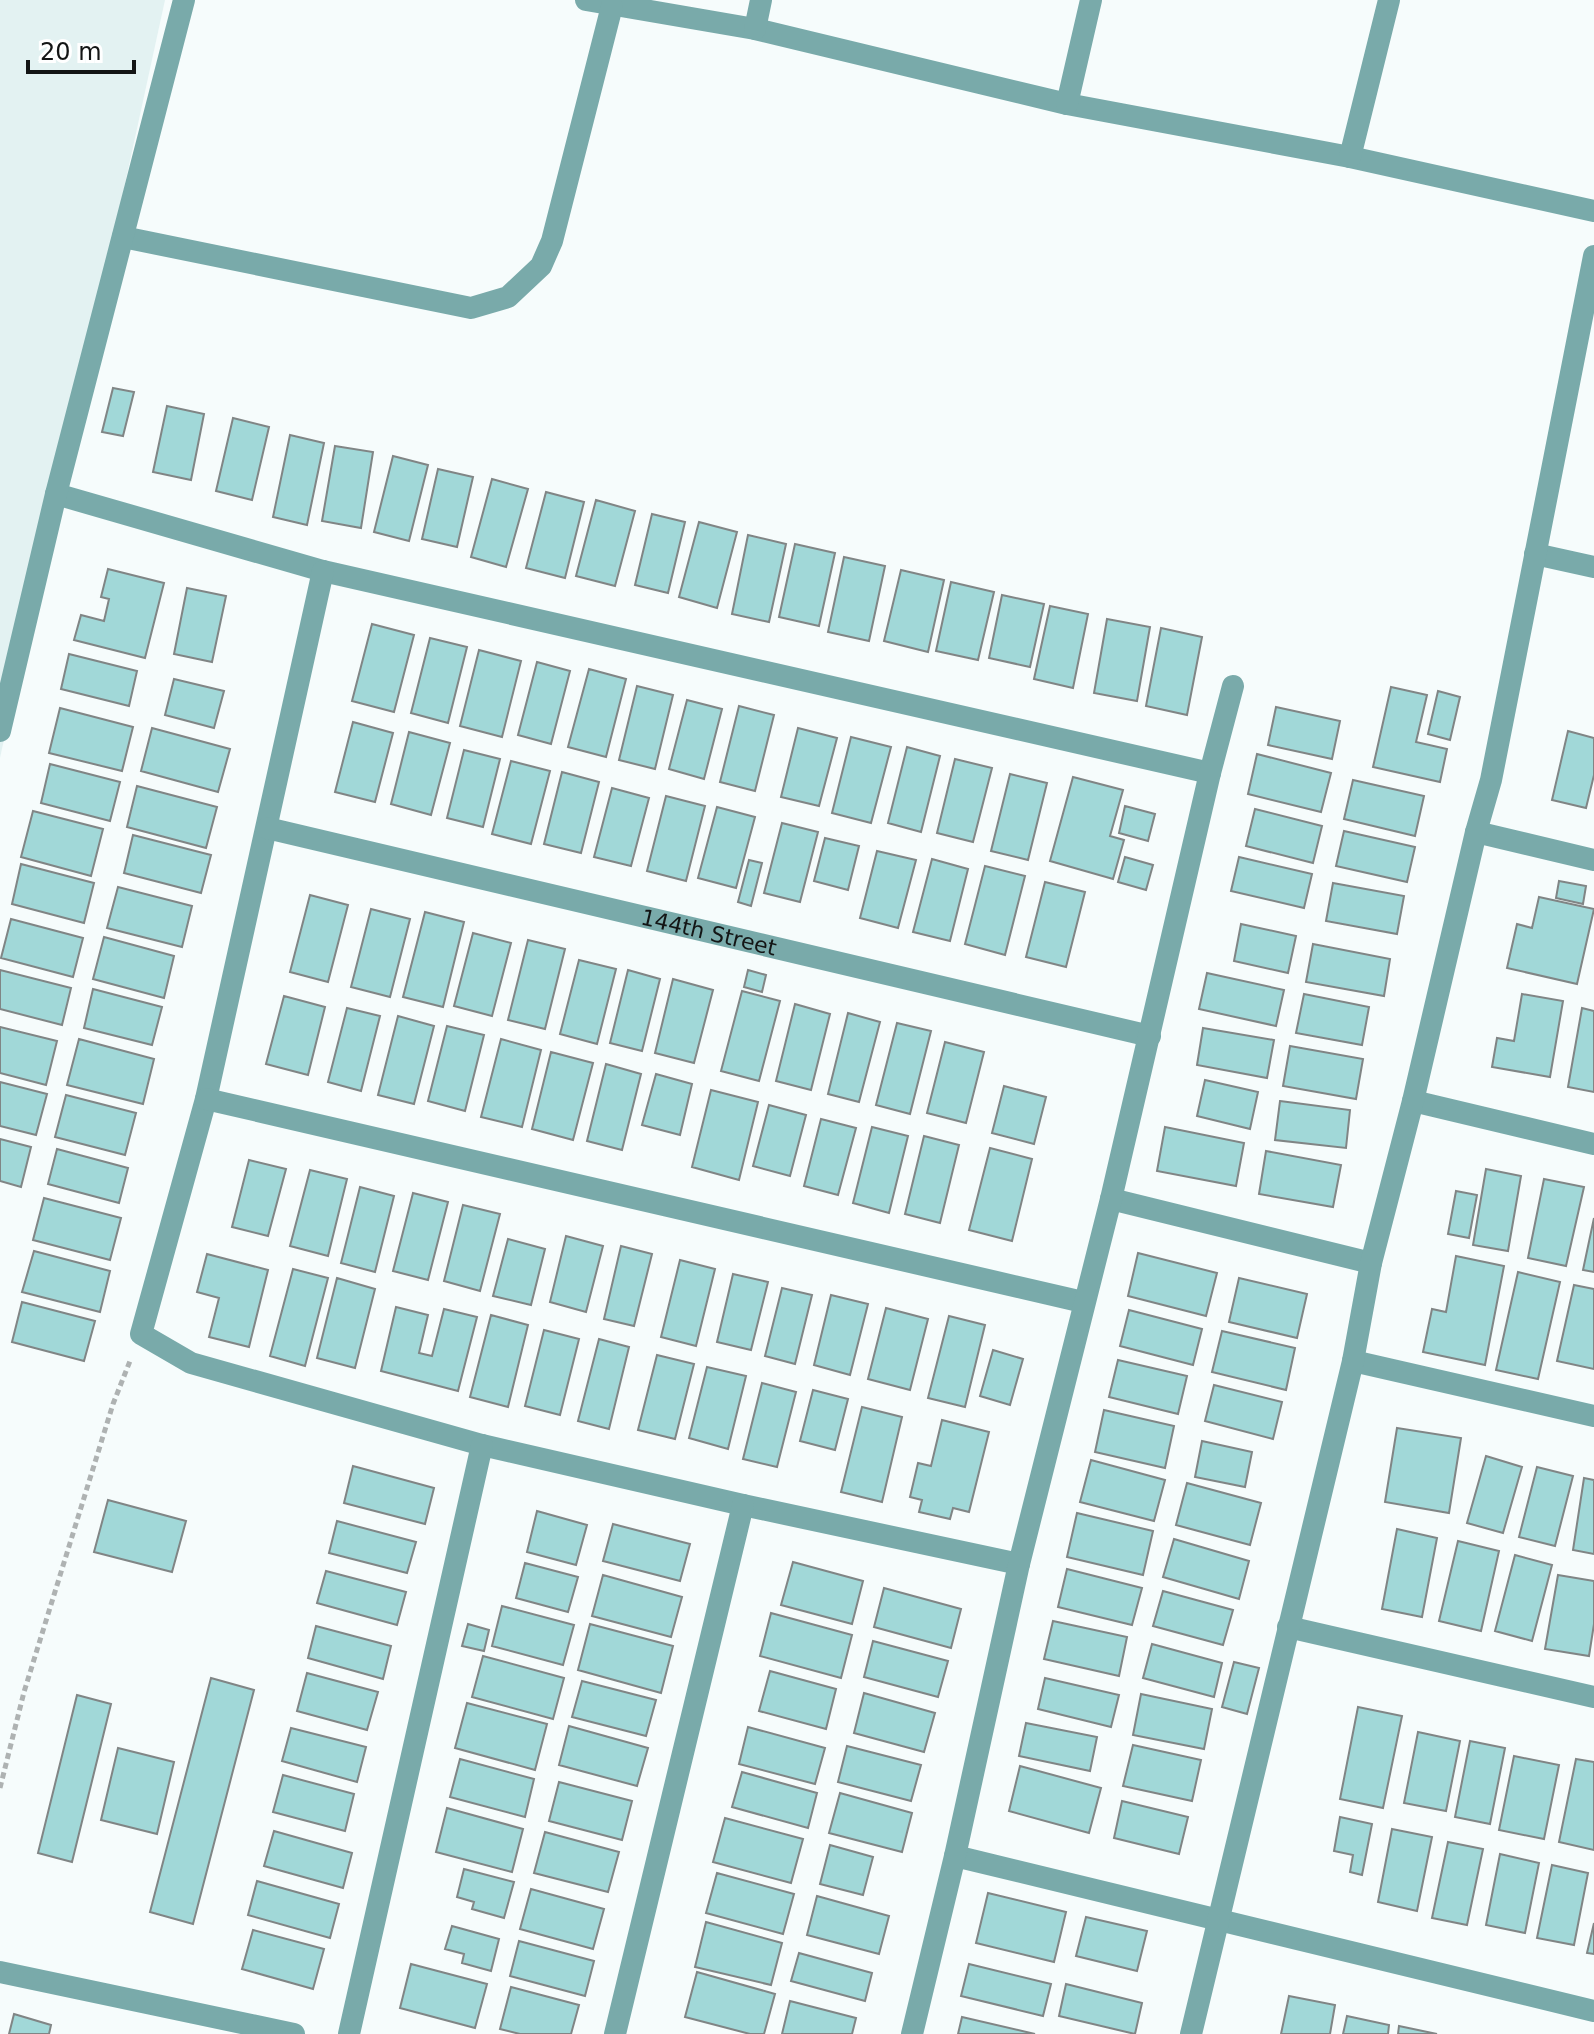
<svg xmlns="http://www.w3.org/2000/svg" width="1594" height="2034" font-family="'DejaVu Sans',sans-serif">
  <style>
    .built { fill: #e3f2f2 }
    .building { fill: #a1d8d8; stroke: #808585; stroke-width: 2 }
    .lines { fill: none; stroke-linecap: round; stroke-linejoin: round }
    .path { stroke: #aeb2b2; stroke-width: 5; stroke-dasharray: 6 4; stroke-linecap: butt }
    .minor { stroke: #79aaaa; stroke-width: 22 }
    .labels { text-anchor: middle; stroke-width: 7; stroke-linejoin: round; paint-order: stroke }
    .street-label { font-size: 22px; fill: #131515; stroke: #fff }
  </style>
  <rect width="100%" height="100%" fill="#f6fcfc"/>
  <path class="built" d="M0 0H165L0 758Z"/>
  <path class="building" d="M113 388 134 392 123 436 102 432Z
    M167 406 204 414 191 480 153 472Z
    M233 418 269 427 252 500 216 491Z
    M290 435 324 443 307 525 273 517Z
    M335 446 373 452 361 528 322 521Z
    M393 456 428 465 409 541 374 532Z
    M438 469 473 477 457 547 422 539Z
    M492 479 528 489 506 567 471 557Z
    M546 492 584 502 565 578 526 568Z
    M596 500 635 511 615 586 576 576Z
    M652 514 685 522 668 593 635 585Z
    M699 522 737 532 717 608 679 597Z
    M748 535 786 544 769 622 732 614Z
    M795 544 835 553 819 626 779 617Z
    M844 557 885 566 869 641 828 632Z
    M108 569 164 583 145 658 74 640 81 615 104 621 109 599 101 597Z
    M901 570 944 580 928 652 884 641Z
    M951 582 994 592 978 660 936 651Z
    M187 588 226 596 212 662 174 654Z
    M1002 595 1044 604 1030 667 989 658Z
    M1050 606 1088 614 1073 688 1034 679Z
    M1107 619 1150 627 1137 701 1094 693Z
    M372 624 414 635 394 712 352 701Z
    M1161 628 1202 637 1187 715 1146 706Z
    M430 638 467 647 448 723 411 713Z
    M479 650 521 661 502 737 460 726Z
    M69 654 137 671 129 706 61 689Z
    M537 662 570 671 551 744 518 735Z
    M589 669 626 679 606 757 568 747Z
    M174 679 224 691 214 728 165 715Z
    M637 686 673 695 655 769 619 760Z
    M1391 687 1427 695 1416 742 1447 749 1440 782 1373 767Z
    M1438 691 1460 697 1450 740 1428 734Z
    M687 700 722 709 704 779 669 769Z
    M739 706 774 715 755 791 720 782Z
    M1276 707 1340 721 1332 759 1268 745Z
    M60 708 133 727 122 771 49 753Z
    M353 722 393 733 375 802 335 792Z
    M152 728 230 749 218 792 141 771Z
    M798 728 837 738 819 806 781 797Z
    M1568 731 1594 738V775L1586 808 1552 800Z
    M409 732 450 743 431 815 391 804Z
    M851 737 891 747 871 823 832 813Z
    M907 747 940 756 921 832 888 823Z
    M464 750 500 759 483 827 447 818Z
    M1257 754 1331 773 1321 812 1248 794Z
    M955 759 992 768 973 842 937 833Z
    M511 761 550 771 531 844 492 834Z
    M50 764 120 782 110 821 41 803Z
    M562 772 599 782 581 853 544 844Z
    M1010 774 1047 783 1028 860 991 851Z
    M1073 777 1123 790 1110 836 1124 840 1113 879 1050 861Z
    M1353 780 1424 796 1415 836 1344 819Z
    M137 786 217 807 206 848 127 827Z
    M612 788 649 798 631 866 594 857Z
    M666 796 705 806 686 881 647 871Z
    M1125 806 1155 814 1148 841 1119 833Z
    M717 807 755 817 736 888 698 878Z
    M1255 809 1322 826 1313 863 1246 846Z
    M33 811 103 829 91 876 21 857Z
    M782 823 818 832 800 902 764 893Z
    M1344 831 1415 847 1407 882 1336 866Z
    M133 835 211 855 201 893 124 873Z
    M825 838 859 846 848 890 814 881Z
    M877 851 916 860 898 928 860 918Z
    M1125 857 1153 865 1146 890 1118 882Z
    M1239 857 1312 874 1304 908 1231 891Z
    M932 859 968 869 950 941 913 932Z
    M749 860 762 863 751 906 738 902Z
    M21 864 94 883 84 923 12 904Z
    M985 866 1025 876 1005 955 965 944Z
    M1559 881 1586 886 1583 904 1556 898Z
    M1045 882 1085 892 1066 967 1026 957Z
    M1333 883 1404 896 1397 934 1326 921Z
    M118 887 192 906 182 947 107 928Z
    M310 895 348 905 328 982 290 972Z
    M1539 897 1594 909 1577 984 1507 968 1517 924 1532 928Z
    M371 909 410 919 390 997 351 987Z
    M425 912 464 922 443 1007 403 997Z
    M11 919 83 938 73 977 1 958Z
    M1241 924 1296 936 1288 973 1234 961Z
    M473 933 511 943 492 1016 454 1006Z
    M104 937 174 956 164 998 93 979Z
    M528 940 565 949 545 1029 508 1020Z
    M1313 944 1390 959 1384 996 1306 982Z
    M579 960 616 969 597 1044 560 1034Z
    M0 970 71 988 62 1025 0 1009Z
    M628 970 660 979 642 1051 610 1043Z
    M748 970 766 975 762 992 744 987Z
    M1207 973 1284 990 1276 1026 1199 1009Z
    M673 979 713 990 694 1063 655 1053Z
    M93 989 162 1007 152 1045 84 1028Z
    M742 991 780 1001 759 1081 721 1071Z
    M1304 994 1369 1007 1362 1045 1296 1033Z
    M1522 994 1563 1001 1550 1077 1492 1067 1497 1038 1514 1041Z
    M284 996 325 1007 308 1075 266 1064Z
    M795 1004 830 1014 811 1090 776 1081Z
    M347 1008 380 1016 361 1091 328 1082Z
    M1582 1008 1594 1011V1092L1568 1087Z
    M848 1013 880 1022 859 1102 828 1094Z
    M398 1016 434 1026 414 1104 378 1095Z
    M897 1023 931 1031 910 1114 876 1105Z
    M447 1026 484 1035 465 1111 428 1101Z
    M0 1027 57 1041 46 1085 0 1073Z
    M1203 1028 1274 1040 1267 1078 1197 1065Z
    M79 1039 154 1059 143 1104 67 1085Z
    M501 1039 541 1050 522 1127 481 1117Z
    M945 1042 984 1052 966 1123 927 1113Z
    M1290 1046 1363 1059 1356 1099 1283 1086Z
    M551 1052 593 1063 573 1140 532 1129Z
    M606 1064 641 1074 622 1150 587 1141Z
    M656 1074 692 1084 680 1135 642 1125Z
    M1205 1080 1258 1092 1250 1129 1197 1116Z
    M0 1082 47 1094 36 1135 0 1126Z
    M1004 1086 1046 1097 1034 1144 992 1133Z
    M711 1090 758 1102 739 1180 692 1167Z
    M66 1095 136 1113 125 1155 55 1137Z
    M1280 1101 1350 1110 1346 1148 1275 1140Z
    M769 1105 806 1115 790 1176 753 1166Z
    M821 1119 856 1128 838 1195 804 1186Z
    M872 1127 908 1136 889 1213 853 1203Z
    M1165 1127 1244 1143 1236 1186 1157 1171Z
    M924 1136 959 1145 940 1223 905 1214Z
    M0 1139 31 1147 21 1187 0 1181Z
    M990 1148 1032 1159 1012 1241 969 1230Z
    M57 1149 128 1168 119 1203 48 1184Z
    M1266 1151 1341 1165 1333 1207 1259 1194Z
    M249 1160 286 1169 268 1236 232 1227Z
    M1486 1169 1521 1176 1508 1251 1473 1245Z
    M310 1170 347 1179 328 1256 290 1246Z
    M1544 1179 1584 1187 1566 1266 1528 1258Z
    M360 1187 394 1196 375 1272 341 1263Z
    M1456 1191 1477 1195 1469 1238 1448 1234Z
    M413 1193 448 1202 428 1280 393 1271Z
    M44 1198 121 1218 110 1260 33 1240Z
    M463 1205 500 1214 480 1291 444 1281Z
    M1594 1218V1272L1583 1270Z
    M566 1236 603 1246 586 1312 550 1302Z
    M508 1239 545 1249 531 1305 493 1296Z
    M621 1246 652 1254 634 1326 604 1319Z
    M34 1251 110 1271 100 1312 22 1292Z
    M1138 1253 1217 1273 1206 1316 1128 1296Z
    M207 1254 268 1270 249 1347 209 1337 219 1298 197 1292Z
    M1456 1256 1504 1266 1485 1365 1423 1352 1432 1309 1446 1312Z
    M680 1260 715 1269 696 1346 661 1337Z
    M293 1269 328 1278 305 1366 270 1356Z
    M1518 1272 1560 1282 1538 1379 1496 1370Z
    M733 1274 768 1282 751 1350 717 1342Z
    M337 1278 375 1289 355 1368 317 1358Z
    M1239 1278 1307 1294 1297 1338 1229 1322Z
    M1574 1285 1594 1289V1369L1557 1361Z
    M782 1288 812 1295 795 1364 765 1356Z
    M831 1295 868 1304 850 1375 814 1365Z
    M22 1302 95 1321 84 1361 12 1342Z
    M396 1307 428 1315 419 1353 432 1356 444 1309 477 1317 458 1391 381 1371Z
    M886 1308 928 1319 910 1390 868 1379Z
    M1129 1310 1202 1329 1193 1365 1120 1346Z
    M491 1315 528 1325 508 1407 470 1397Z
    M949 1316 985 1325 965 1407 928 1398Z
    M544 1330 579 1339 560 1415 525 1406Z
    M1222 1331 1295 1348 1286 1390 1212 1372Z
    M599 1339 629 1347 609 1429 578 1421Z
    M993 1350 1023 1359 1010 1405 980 1396Z
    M657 1355 694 1364 675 1439 638 1430Z
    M1118 1360 1187 1376 1178 1414 1109 1397Z
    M707 1367 746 1376 728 1449 689 1438Z
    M762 1383 796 1392 777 1467 743 1459Z
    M1214 1385 1282 1402 1273 1439 1205 1421Z
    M813 1390 848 1399 835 1450 800 1441Z
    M862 1407 902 1417 882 1502 841 1492Z
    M1104 1410 1174 1426 1165 1468 1095 1452Z
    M942 1420 989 1432 969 1512 953 1508 950 1519 919 1512 922 1500 910 1497 918 1463 931 1466Z
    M1397 1428 1461 1438 1449 1513 1385 1502Z
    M1202 1441 1252 1452 1245 1487 1195 1477Z
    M1486 1456 1522 1467 1503 1533 1467 1523Z
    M1091 1460 1165 1480 1154 1521 1080 1502Z
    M353 1466 434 1488 425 1524 344 1503Z
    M1537 1467 1573 1476 1555 1546 1519 1537Z
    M1584 1478 1594 1480V1554L1573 1550Z
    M1187 1483 1261 1503 1250 1545 1176 1525Z
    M108 1500 186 1521 172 1572 94 1552Z
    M537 1511 587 1525 576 1565 527 1552Z
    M1077 1513 1153 1531 1143 1575 1067 1557Z
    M337 1521 416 1542 407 1573 329 1553Z
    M613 1524 690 1544 680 1581 603 1561Z
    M1397 1529 1437 1538 1422 1617 1382 1609Z
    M1174 1539 1249 1561 1239 1599 1163 1577Z
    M1458 1541 1499 1551 1481 1631 1439 1621Z
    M1515 1555 1552 1565 1532 1641 1495 1631Z
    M793 1562 863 1581 852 1624 781 1605Z
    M525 1563 578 1577 568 1612 516 1598Z
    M1067 1569 1142 1588 1132 1625 1058 1607Z
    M326 1571 406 1592 397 1625 317 1603Z
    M603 1575 682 1597 671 1637 592 1616Z
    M1558 1575 1594 1581V1624L1589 1656 1545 1649Z
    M884 1588 961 1609 951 1648 874 1627Z
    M1163 1591 1233 1610 1223 1645 1153 1626Z
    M502 1606 574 1625 563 1665 492 1646Z
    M771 1613 852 1635 841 1678 760 1656Z
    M1053 1621 1127 1637 1119 1676 1044 1659Z
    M468 1624 489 1630 484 1651 462 1646Z
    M590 1624 673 1646 661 1693 578 1670Z
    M316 1626 391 1646 383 1679 308 1658Z
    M873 1641 948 1661 938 1697 864 1677Z
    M1152 1644 1222 1663 1214 1697 1143 1678Z
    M483 1656 564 1678 553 1719 472 1697Z
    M1234 1662 1259 1668 1247 1714 1222 1707Z
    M770 1671 836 1689 826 1729 759 1711Z
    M307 1673 378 1692 367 1730 297 1711Z
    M211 1678 254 1690 193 1924 150 1912Z
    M1045 1678 1119 1695 1111 1727 1038 1709Z
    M582 1681 656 1700 646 1736 572 1717Z
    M864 1693 935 1713 924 1752 854 1733Z
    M1141 1694 1212 1709 1204 1749 1133 1735Z
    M77 1695 111 1704 72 1862 38 1853Z
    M467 1703 547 1724 535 1770 455 1748Z
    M1358 1707 1402 1716 1383 1808 1340 1799Z
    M1026 1723 1097 1737 1090 1771 1019 1756Z
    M569 1726 648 1748 637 1786 559 1765Z
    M748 1727 825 1748 815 1784 739 1764Z
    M291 1728 366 1747 357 1782 282 1761Z
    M1418 1732 1460 1741 1446 1811 1404 1803Z
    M1470 1741 1505 1748 1490 1824 1455 1817Z
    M1133 1745 1201 1760 1192 1801 1123 1786Z
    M847 1746 921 1765 911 1801 838 1782Z
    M118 1748 174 1762 157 1834 101 1820Z
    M1514 1756 1559 1765 1544 1839 1499 1830Z
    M460 1759 534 1779 525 1817 450 1797Z
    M1576 1759 1594 1762V1850L1559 1842Z
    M1020 1766 1101 1788 1089 1833 1009 1811Z
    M742 1772 817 1793 808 1828 732 1807Z
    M283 1775 354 1794 345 1831 273 1812Z
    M559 1782 632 1801 622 1840 549 1821Z
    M840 1793 912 1813 902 1852 829 1833Z
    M1122 1801 1188 1817 1179 1854 1114 1838Z
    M447 1808 523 1829 512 1872 436 1852Z
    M1340 1817 1372 1824 1362 1875 1350 1872 1353 1855 1334 1851Z
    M725 1818 803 1839 791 1883 713 1862Z
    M1392 1829 1432 1837 1417 1911 1378 1902Z
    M274 1831 352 1853 343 1888 264 1866Z
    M545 1832 619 1852 608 1892 534 1873Z
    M1448 1842 1483 1849 1467 1925 1432 1918Z
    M830 1845 873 1857 863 1895 820 1884Z
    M1500 1854 1539 1863 1525 1933 1486 1925Z
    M1552 1865 1588 1873 1574 1945 1537 1938Z
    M464 1869 514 1882 504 1918 472 1909 474 1902 457 1897Z
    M717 1873 794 1894 783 1934 706 1913Z
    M257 1881 339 1904 330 1938 248 1915Z
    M531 1889 604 1909 593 1949 520 1929Z
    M988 1893 1066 1912 1054 1962 976 1943Z
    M817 1896 889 1916 879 1954 807 1935Z
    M1086 1917 1147 1931 1137 1971 1076 1956Z
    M706 1922 782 1943 771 1985 695 1967Z
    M1594 1923V1954L1587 1953Z
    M452 1926 499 1939 491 1971 462 1963 464 1954 445 1949Z
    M253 1930 324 1949 313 1989 242 1969Z
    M519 1941 594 1961 585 1996 510 1976Z
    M799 1953 872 1973 865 2001 791 1981Z
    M411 1964 487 1984 475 2028 400 2008Z
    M969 1964 1051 1984 1043 2016 961 1996Z
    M697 1972 775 1994 764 2034H750L685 2017Z
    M1066 1984 1142 2003 1135 2034 1059 2016Z
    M511 1987 579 2005 571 2034H520L500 2029Z
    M1289 1996 1335 2005 1330 2034H1281Z
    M790 2001 856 2018 852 2034H782Z
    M14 2014 51 2025 49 2034H9Z
    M1347 2016 1389 2025 1388 2034H1343Z
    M962 2017 1035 2034H958Z
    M1399 2026 1437 2034H1398Z"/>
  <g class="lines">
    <path class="path" d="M0 1788 24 1692 113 1404 130 1361"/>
    <g class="minor">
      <path d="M586 0 755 29 1067 104 1350 157 1594 211"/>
      <path d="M755 29 761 0"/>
      <path d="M1067 104 1091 0"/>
      <path d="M1350 157 1389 0"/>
      <path d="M123 237 471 308 508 297 541 266 552 241 612 6"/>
      <path d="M56 494 323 571 1210 773"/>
      <path d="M1535 554 1594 567"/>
      <path d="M323 571 206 1099 141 1334 191 1363 482 1445 743 1505 1019 1564"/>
      <path d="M0 731 56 494 184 0"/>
      <path id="s1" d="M267 828 1150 1036"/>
      <path d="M1476 832 1594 860"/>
      <path d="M206 1099 1083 1302"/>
      <path d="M1413 1101 1594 1144"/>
      <path d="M1111 1199 1371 1263"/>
      <path d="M1353 1361 1594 1416"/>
      <path d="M1288 1627 1594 1697"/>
      <path d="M955 1856 1594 2011"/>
      <path d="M0 1972 294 2034"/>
      <path d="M349 2034 482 1445"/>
      <path d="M615 2034 743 1505"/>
      <path d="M912 2034 955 1856 1019 1564 1111 1199 1210 773 1233 686"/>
      <path d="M1191 2034 1353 1361 1371 1263 1413 1101 1476 832 1491 780 1594 256"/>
    </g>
  </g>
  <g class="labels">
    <g class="street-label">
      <text dy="8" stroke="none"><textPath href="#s1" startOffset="454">144th Street</textPath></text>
    </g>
  </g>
  <path d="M28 60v12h106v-12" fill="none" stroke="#131515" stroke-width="4"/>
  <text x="40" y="60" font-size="24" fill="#131515" stroke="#ffffff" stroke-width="6" paint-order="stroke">20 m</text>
</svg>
